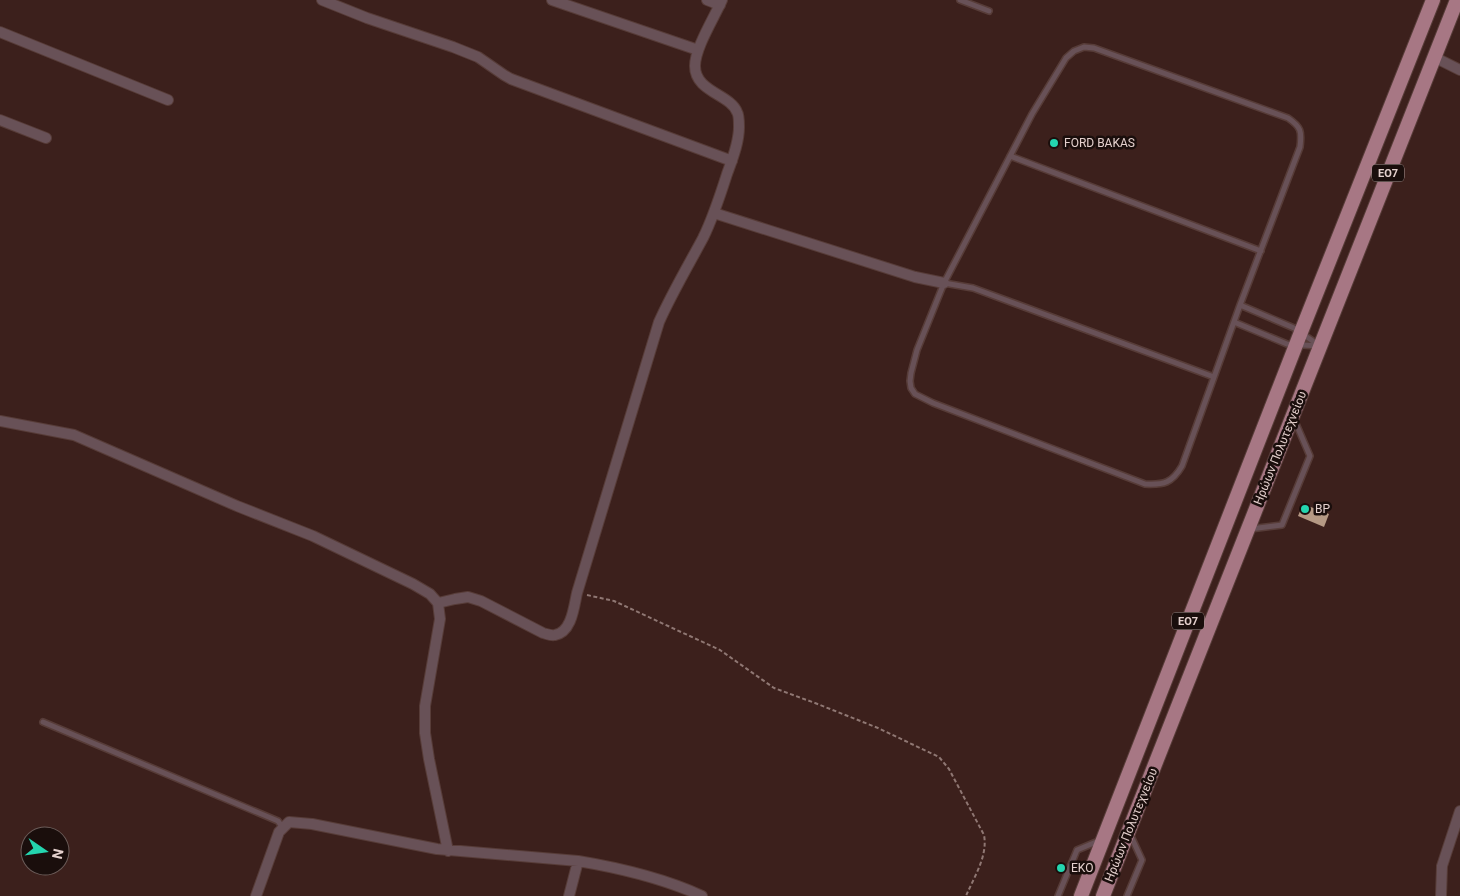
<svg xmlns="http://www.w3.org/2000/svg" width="1460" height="896" font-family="Roboto,sans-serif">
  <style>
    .building { fill: #b59984 }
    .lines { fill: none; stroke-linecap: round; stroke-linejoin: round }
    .service-casing { stroke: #573c38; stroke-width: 8 }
    .minor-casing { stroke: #573c38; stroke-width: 12 }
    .primary-casing { stroke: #573c38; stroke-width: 16 }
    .path { stroke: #8f7773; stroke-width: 2; stroke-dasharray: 4 2.5; stroke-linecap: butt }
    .service { stroke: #685157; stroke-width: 5 }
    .minor { stroke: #685157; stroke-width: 10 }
    .primary { stroke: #a77784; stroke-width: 14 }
    .poi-dot { fill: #24d5af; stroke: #1a0e0c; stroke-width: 2 }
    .labels { text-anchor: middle; stroke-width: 5; stroke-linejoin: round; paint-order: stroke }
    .shield { fill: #1a0e0c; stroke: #a79693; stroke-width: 1 }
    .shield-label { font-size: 11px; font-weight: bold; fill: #e4d0cd }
    .poi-label { font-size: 12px; fill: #e4d0cd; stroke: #1a0e0c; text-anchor: start }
    .street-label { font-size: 12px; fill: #e4d0cd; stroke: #1a0e0c }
  </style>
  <rect width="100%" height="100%" fill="#3c201c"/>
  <path class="building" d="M1303 504 1329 514 1324 527 1298 516Z"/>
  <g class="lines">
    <defs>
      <path id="service" d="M960 0 989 11
        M1084 47 1094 48 1288 118C1301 127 1302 131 1300 147L1240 305 1182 466C1172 483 1164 485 1145 484L933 403 915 394 911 388 910 381 911 373 917 350 944 283 1032 114 1066 58 1074 51Z
        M1010 156 1261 251
        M944 283 973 288 1214 377
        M1240 305 1294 328 1320 346
        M1234 322 1287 344 1319 346
        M1250 529 1282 525 1310 456 1294 419
        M43 722 278 821 283 828
        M1058 896 1077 850 1101 840
        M1127 896 1142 860 1130 834"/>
      <path id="minor" d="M322 0 367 18 453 47 478 57 504 75 511 79 732 161
        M552 0 698 50
        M707 0 720 5
        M0 32 168 100
        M1434 57 1460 70
        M0 120 46 138
        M714 213 915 277 944 283
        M0 421 74 435 237 506 313 536 413 584 430 594 438 603 440 619 425 706V733L429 759 448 851
        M438 603 455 599 468 597 481 601 543 633C547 634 551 636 555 635 572 632 574 606 577 593L659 322C672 293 688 266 703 238 713 218 720 196 727 174 732 160 739 143 739 127 739 122 739 115 737 112 730 94 695 92 695 66 695 48 714 18 722 0
        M256 896 279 832 289 822 312 824 437 849 578 861C620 868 663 878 702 896
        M569 896 578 861
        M1441 896 1442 866 1460 811"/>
      <path id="primary" d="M1081 896 1301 332 1433 0
        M1103 896 1457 0"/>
    </defs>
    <use href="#service" class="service-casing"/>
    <use href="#minor" class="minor-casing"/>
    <use href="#primary" class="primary-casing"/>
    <path class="path" d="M587 595 614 601 720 650 774 688 815 703 878 728 939 757 949 769 984 835C988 856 974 877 966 896"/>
    <use href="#service" class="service"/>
    <use href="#minor" class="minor"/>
    <use href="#primary" class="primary"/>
  </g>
  <g class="poi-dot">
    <circle cx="1054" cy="143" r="5"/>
    <circle cx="1305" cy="509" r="5"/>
    <circle cx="1061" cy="868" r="5"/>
  </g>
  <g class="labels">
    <g class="shield">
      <rect x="1372" y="164.5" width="32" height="17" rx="4"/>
      <rect x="1172" y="612.5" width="32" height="17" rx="4"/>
    </g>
    <g class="shield-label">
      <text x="1388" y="177">ΕΟ7</text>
      <text x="1188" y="625">ΕΟ7</text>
    </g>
    <g class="poi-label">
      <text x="1064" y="147">FORD BAKAS</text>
      <text x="1315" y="513">BP</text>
      <text x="1071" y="872">EKO</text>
    </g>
    <g class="street-label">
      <text transform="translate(1280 448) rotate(-68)" y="4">Ηρώων Πολυτεχνείου</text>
      <text transform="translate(1131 825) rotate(-68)" y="4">Ηρώων Πολυτεχνείου</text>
    </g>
  </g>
  <g transform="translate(45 851) rotate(103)"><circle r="24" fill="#1a0e0c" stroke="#6b5c59"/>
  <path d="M0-4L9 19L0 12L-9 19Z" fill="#24d5af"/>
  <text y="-8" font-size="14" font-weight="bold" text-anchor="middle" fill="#e4d0cd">N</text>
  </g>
</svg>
